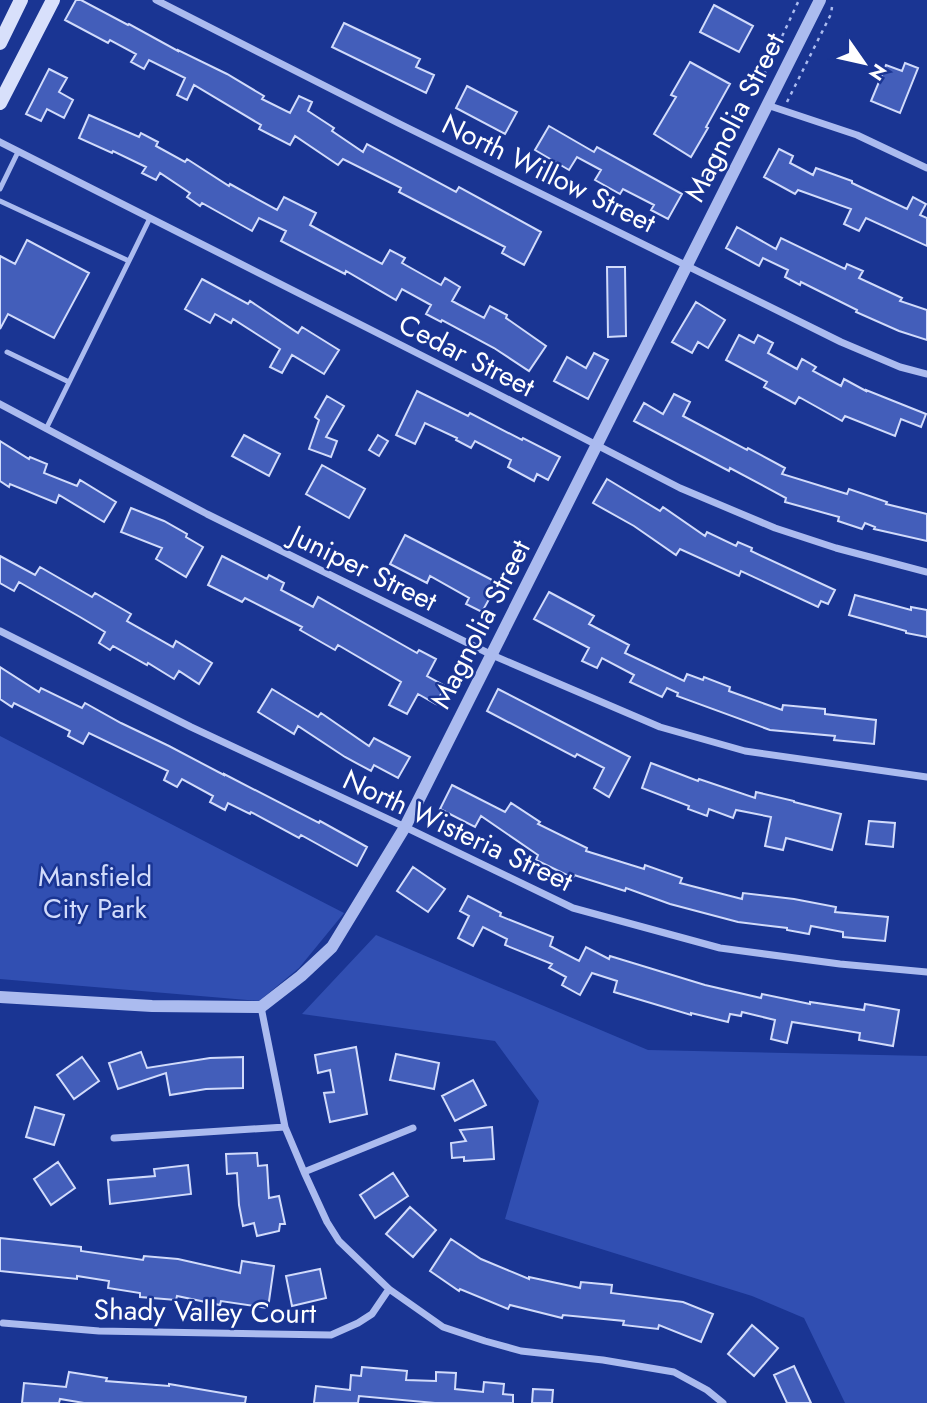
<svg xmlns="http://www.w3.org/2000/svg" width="927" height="1403" font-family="Jost,sans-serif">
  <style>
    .green { fill: #314fb2 }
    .building { fill: #435eba; stroke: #d1dbfb; stroke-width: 2 }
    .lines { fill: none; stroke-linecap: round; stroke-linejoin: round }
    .path { stroke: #abbbef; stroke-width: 2.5; stroke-dasharray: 3.5 5; stroke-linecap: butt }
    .service { stroke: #abbbef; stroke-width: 5 }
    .minor { stroke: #abbbef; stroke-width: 7 }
    .tertiary { stroke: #abbbef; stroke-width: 12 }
    .secondary { stroke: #d8e0fb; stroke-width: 14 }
    .labels { text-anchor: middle; stroke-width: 5; stroke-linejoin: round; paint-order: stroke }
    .street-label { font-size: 28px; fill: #fff; stroke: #1a3593 }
    .park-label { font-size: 28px; fill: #d1dbfb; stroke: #1a3593 }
  </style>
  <rect width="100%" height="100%" fill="#1a3593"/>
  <path class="green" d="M0 736 344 913 299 968 259 1001 0 979Z
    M376 935 648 1050 927 1056V1403H845L804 1318 752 1296 505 1219 539 1101 495 1041 302 1014Z"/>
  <path class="building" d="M76 0H81L128 25 129 24 178 51V50L227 74 264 96 262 99 290 113 299 96 312 102 308 111 334 128 332 131 363 152 367 144 456 192 459 187 541 232 524 265 502 253 505 247 399 192 401 188 343 159 338 165 295 136 290 145 259 129 261 125 194 85 187 100 177 95 185 78 149 60 144 69 131 62 136 54 110 40 108 43 65 20Z
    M714 5 753 26 739 52 700 32Z
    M344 23 420 59 416 67 434 75 426 93 332 47Z
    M690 62 730 84 706 127 708 128 691 157 654 134 676 97 671 95Z
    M905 63 918 68 900 113 871 101 886 65 902 71Z
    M49 69 67 78 59 92 73 100 64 118 47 109 41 121 26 114Z
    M467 86 517 112 505 134 456 108Z
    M89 115 139 137 141 133 158 142 156 146 185 162 187 159 229 186 230 184 277 210 284 197 316 213 310 225 382 264 390 250 405 258 402 263 441 285 445 278 460 287 452 301 484 318 490 306 507 315 506 318 546 346 529 371 494 348 442 320 441 322 426 314 431 305 402 289 396 300 346 271 345 274 281 241 286 231 259 218 252 231 202 203 200 206 187 197 190 193 160 173 156 180 142 173 146 167 113 151 112 153 79 138Z
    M549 126 594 152 597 147 682 194 668 219 651 210 654 205 623 189 620 194 595 180 601 170 577 157 569 170 535 150Z
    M779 149 793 156 790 163 813 175 816 168 852 181V183L907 209 913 197 926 204 920 215 927 218V246L866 218 859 231 844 224 851 209 798 190 795 194 764 177Z
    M737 227 776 249 781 238 845 269 847 264 863 271 859 278 902 298 900 301 927 310V340L899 331 856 312 857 310 801 282 800 285 785 277 788 270 763 258 759 266 726 248Z
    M27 240 89 273 54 338 8 314 0 329V256L15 264Z
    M607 267H625L626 336 608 337Z
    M202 279 248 304 250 301 298 333 302 327 339 350 324 374 292 355 282 373 270 367 280 349 233 319 231 323 215 314 210 323 185 309Z
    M696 302 725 320 708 348 698 342 692 353 672 342Z
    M739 335 754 343 758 335 773 343 768 353 797 369 802 359 816 367 813 371 841 386 844 379 866 391V390L926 414 921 427 901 419 895 436 845 416 842 421 799 397 795 404 764 387 767 382 726 360Z
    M594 353 608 360 588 399 554 381 567 357 586 368Z
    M417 391 468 416 470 413 522 440 523 438 560 457 548 480 537 474 534 481 508 467 511 460 475 441 471 448 456 440 457 438 425 423 415 444 396 435Z
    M674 394 690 402 683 416 747 450 748 448 785 468 782 474 847 494 849 489 887 502 886 504 927 514V541L874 529 875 527 865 523 862 529 838 521 839 517 785 502 786 498 730 468 729 471 634 421 644 403 663 414Z
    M327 396 344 406 326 437 337 441 331 457 309 449 319 420 315 417Z
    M244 435 280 454 269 476 232 456Z
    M378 435 388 441 379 456 369 450Z
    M0 441 29 459 30 457 47 464 44 473 77 486 80 480 116 502 104 522 59 495 56 503 10 484 9 487 0 481Z
    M322 465 365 489 349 518 306 494Z
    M607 479 660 511 663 507 705 536 707 532 736 546 738 542 752 548 751 551 835 590 828 604 821 601 818 607 741 571 739 576 680 549 676 555 634 526 593 503Z
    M131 508 164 521 187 534 186 537 203 547 186 577 156 559 162 548 121 532Z
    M405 535 498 583 482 612 466 604 469 598 430 576 427 583 390 564Z
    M0 556 35 575 40 567 92 597 95 593 131 614 127 621 173 647 176 641 212 663 199 684 179 671 174 679 148 663 147 665 113 646 110 650 99 643 105 632 80 617 19 582 14 591 0 583Z
    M222 556 267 579 269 575 284 583 281 590 313 607 318 597 417 653 419 650 436 659 427 676 445 686 436 704 418 694 407 714 389 705 401 682 338 645 335 650 300 630 302 627 245 598 242 602 208 585Z
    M549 592 594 616 589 624 629 645 625 653 684 681 687 674 703 680 704 677 730 687 729 691 782 710 783 705 825 709V714L876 720 874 744 834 740 835 736 770 730 677 696 678 693 667 688 662 697 630 682 634 675 602 658 597 668 582 661 589 648 534 619Z
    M855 595 911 610V607L927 610V637L906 633V631L849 615Z
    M0 667 39 692 41 688 82 708 85 703 121 723 169 746 224 775V774L319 823 320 821 367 847 357 866 301 835 299 838 251 812 250 814 228 803 225 810 210 802 213 796 182 779 177 787 164 780 168 771 89 733 83 744 68 736 70 731 14 703 12 707 0 699Z
    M272 689 318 717 321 713 369 746 374 738 410 757 398 778 374 765 371 771 345 757 298 726 294 734 258 712Z
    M498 689 630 757 609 797 594 788 604 768 577 754 575 757 487 711Z
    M651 763 698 781 699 779 755 798 756 792 794 801V802L841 814 832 850 786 838 783 850 765 846 771 817 736 810 733 818 709 809 707 816 688 809 689 806 642 788Z
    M452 785 505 812 511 803 540 822 538 824 587 848 586 851 644 869 645 865 682 878 680 883 742 899 743 893 794 899 836 907 835 912 888 917 885 941 843 937V932L811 926 809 934 787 930V928L738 922 670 904 626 888 625 891 574 875 573 878 536 860 538 855 481 816 475 827 440 809Z
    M869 821 895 823 893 847 866 844Z
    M413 867 445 889 428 912 397 891Z
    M468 896 501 913 500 916 553 937 550 946 579 961 586 947 609 959 610 956 705 985 761 998 762 994 810 1004V1002L864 1010 865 1004 899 1010 893 1046 859 1040 860 1033 792 1022 787 1043 771 1039 775 1020 742 1012 741 1016 730 1014 728 1022 691 1013V1015L614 992 617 981 592 973 580 995 562 985 566 977 549 968 552 964 505 945 507 939 483 927 473 946 458 938 469 916 460 911Z
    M356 1047 367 1114 330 1122 324 1093 334 1092 330 1070 318 1073 315 1055Z
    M141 1052 147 1068 210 1058 243 1057V1088L206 1089 170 1095 166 1073 118 1089 109 1063Z
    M396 1054 439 1063 434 1089 390 1080Z
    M82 1057 99 1081 74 1099 57 1075Z
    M473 1080 486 1105 455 1121 442 1096Z
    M35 1107 64 1115 54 1145 26 1137Z
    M492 1127 494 1159 464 1161V1157L452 1158 451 1143 466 1141 460 1130Z
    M257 1153 258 1166 267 1165 269 1198 279 1196 285 1224H280L279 1231 257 1236 254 1223 243 1226 239 1205 237 1173 227 1174 226 1154Z
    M58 1162 75 1188 51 1205 34 1179Z
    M188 1165 191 1194 110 1204 108 1180 155 1176 154 1169Z
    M393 1173 408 1196 375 1218 360 1195Z
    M410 1207 436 1230 413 1257 386 1234Z
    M0 1238 81 1247V1251L143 1260 144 1256 178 1259 240 1273 242 1261 274 1266 268 1308 221 1301 220 1305 177 1296 176 1300 140 1297V1293L108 1288 109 1281 77 1276V1279L0 1271Z
    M451 1239 481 1259 529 1279V1277L580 1288 581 1282 612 1285 611 1293 683 1302 713 1314 701 1342 659 1325 658 1329 623 1325 624 1321 563 1315 562 1318 510 1305 508 1309 460 1289 459 1291 430 1271Z
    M320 1269 326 1298 292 1306 286 1276Z
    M752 1325 778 1348 754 1376 728 1354Z
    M794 1366 811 1403H787L774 1375Z
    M362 1367 407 1371 406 1380 436 1381V1372L456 1373 455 1389 483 1392 484 1382 504 1384 503 1394 513 1395V1403H435L359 1396 358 1403H314L316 1386 350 1390 351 1375 361 1376Z
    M69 1372 107 1378 106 1381 169 1386V1384L246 1397 245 1403H84L60 1399 59 1403H22L24 1383 66 1387Z
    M533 1389 553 1390 552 1403H532Z"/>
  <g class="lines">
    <path class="path" d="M757 90 799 0
      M787 102 831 14 832 7"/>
    <path class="service" d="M0 189 18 152
      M0 201 129 261 150 218
      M7 352 69 382
      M46 429 129 261"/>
    <path class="minor" d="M156 0 400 124 841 342 900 367 927 374
      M767 105 857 135 927 168
      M0 142 488 389 680 488 775 528 836 548 927 572
      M0 404 207 514 492 655 660 727 745 751 927 777
      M0 631 191 727 405 827 573 908 720 948 840 964 927 972
      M261 1007 285 1127 304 1172 327 1222 339 1241 389 1289 443 1327 485 1341 521 1351 603 1360 674 1372 707 1390 723 1403
      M114 1138 285 1127
      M304 1172 413 1128
      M3 1323 99 1331 331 1335 358 1323 372 1314 389 1289"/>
    <path class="tertiary" d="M0 997 152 1006 261 1007 301 976 332 947 405 827 820 0"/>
    <path class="secondary" d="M0 43 21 0
      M0 103 53 0"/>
  </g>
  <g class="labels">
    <g class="street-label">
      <text transform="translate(734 117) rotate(-63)" y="10">Magnolia Street</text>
      <text transform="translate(549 173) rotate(26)" y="10">North Willow Street</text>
      <text transform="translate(467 355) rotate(27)" y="10">Cedar Street</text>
      <text transform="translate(364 568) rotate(26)" y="10">Juniper Street</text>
      <text transform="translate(480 624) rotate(-63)" y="10">Magnolia Street</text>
      <text transform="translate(458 830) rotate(25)" y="10">North Wisteria Street</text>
      <text transform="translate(205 1311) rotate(1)" y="10">Shady Valley Court</text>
    </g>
    <g class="park-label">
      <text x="95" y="886">Mansfield<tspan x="95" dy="32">City Park</tspan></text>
    </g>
  </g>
  <g transform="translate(864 63) rotate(124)" stroke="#1a3593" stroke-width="5" paint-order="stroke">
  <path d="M0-5L12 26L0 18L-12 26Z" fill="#ffffff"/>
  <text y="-10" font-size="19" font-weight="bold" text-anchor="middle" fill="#ffffff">N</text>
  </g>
</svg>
